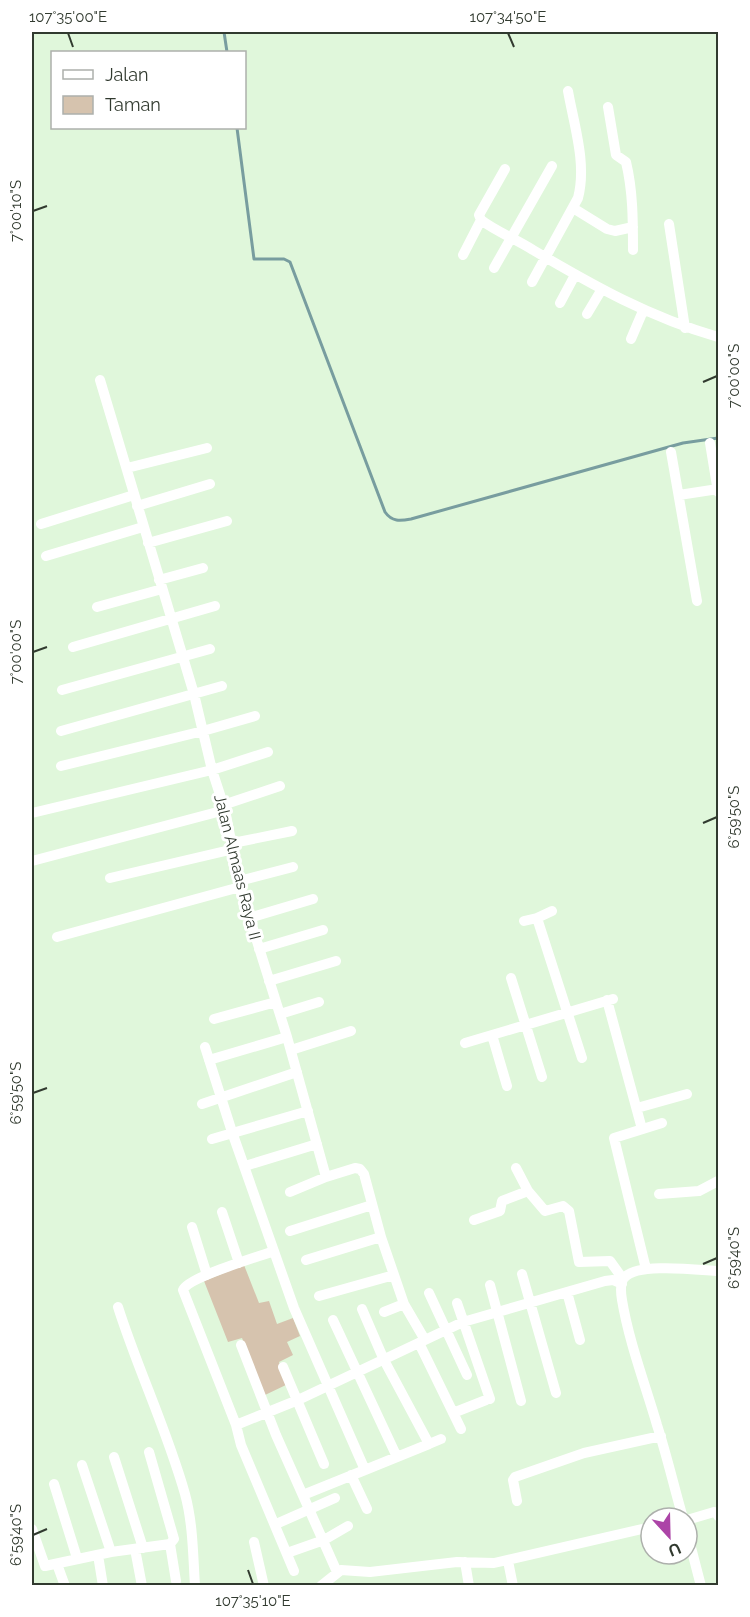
<svg xmlns="http://www.w3.org/2000/svg" width="750" height="1617" font-family="Raleway,sans-serif">
  <style>
    .green { fill: #d6c3ae }
    .lines { fill: none; stroke-linecap: round; stroke-linejoin: round }
    .stream { stroke: #789d9f; stroke-width: 3 }
    .minor { stroke: #fff; stroke-width: 10 }
    .ticks { fill: none; stroke: #313a2f; stroke-width: 2 }
    .labels { text-anchor: middle; stroke-width: 6; stroke-linejoin: round; paint-order: stroke }
    .street-label { font-size: 16px; fill: #313a2f; stroke: #fff }
    .neatline { fill: none; stroke: #313a2f; stroke-width: 2 }
    .ticks-label { font-size: 15px; text-anchor: middle; fill: #313a2f }
  </style>
  <rect width="100%" height="100%" fill="#e0f7db"/>
  <path class="green" d="M244 1265 259 1303 269 1301 277 1324 293 1318 300 1336 287 1342 293 1355 279 1362 288 1384 265 1395 242 1338 228 1342 204 1281Z"/>
  <g class="lines">
    <path class="stream" d="M224 32 227 52
      M237 128 254 259H284L290 262 385 512C392 522 400 521 411 519L683 443 718 438"/>
    <path class="minor" d="M608 107 616 155 626 162C633 191 633 221 633 250
      M505 169 479 215 481 220C497 232 516 239 533 250 594 286 649 317 718 337
      M573 208 607 229 615 231 633 227
      M669 224 685 328
      M463 255 481 220
      M494 268 552 166
      M532 282 578 198C587 164 574 125 568 91
      M560 303 575 275
      M587 314 602 289
      M631 339 643 311
      M100 380 194 694 212 770 225 810 240 887 287 1037 326 1177 355 1168 360 1169 364 1174 381 1237 404 1304 425 1340
      M710 443 718 492
      M671 452 697 601
      M127 468 207 448
      M679 495 718 489
      M137 506 210 484
      M41 524 134 495
      M148 543 227 521
      M46 556 143 527
      M159 580 203 568
      M97 607 162 589
      M73 647 215 606
      M62 690 210 649
      M61 731 222 686
      M61 766 203 731 255 716
      M223 805 280 786
      M32 813 212 770 268 752
      M233 843 292 831
      M32 861 225 810
      M110 878 234 849
      M239 881 293 867
      M249 918 313 899
      M537 918 582 1058
      M524 921 537 918 552 911
      M57 937 240 887
      M259 949 323 930
      M511 978 542 1077
      M269 981 336 961
      M607 1000 642 1129
      M280 1014 319 1002
      M214 1019 276 1002
      M492 1035 507 1086
      M465 1043 613 999
      M205 1047 232 1132 294 1308 365 1470 397 1457
      M291 1050 351 1031
      M209 1060 287 1037
      M202 1104 297 1072
      M637 1108 687 1094
      M212 1139 308 1111
      M245 1166 317 1144
      M516 1168 528 1191 545 1211 563 1206 569 1211 579 1262 610 1261 623 1279
      M290 1192 326 1177
      M659 1194 699 1191 718 1181
      M222 1212 239 1263
      M474 1220 500 1211 502 1201 528 1191
      M192 1227 207 1275
      M290 1231 372 1205
      M274 1251C258 1257 188 1277 183 1290L236 1425 241 1445 294 1571
      M306 1260 381 1237
      M646 1269 614 1138 662 1123
      M522 1274 556 1393
      M490 1285 521 1401
      M567 1292 580 1340
      M429 1293 467 1375
      M319 1296 394 1275
      M457 1303 490 1399
      M118 1307C138 1370 167 1430 185 1494 193 1523 193 1555 195 1586
      M362 1309 384 1360 429 1444 441 1439
      M384 1312 404 1304
      M333 1320 397 1457 429 1444
      M419 1343 461 1429
      M241 1345 276 1435 337 1572
      M283 1367 324 1464
      M453 1413 486 1400
      M236 1425 298 1400 463 1322 605 1281 613 1280 622 1284
      M149 1452 174 1539 170 1544 176 1581
      M114 1457 143 1548
      M82 1465 111 1552
      M351 1475 367 1509
      M54 1484 77 1558
      M303 1495 365 1470
      M517 1501 513 1480 515 1477 584 1453 661 1436
      M683 1518C674 1487 667 1456 657 1425 645 1384 629 1342 622 1300 621 1294 620 1283 624 1278 636 1262 699 1270 718 1271
      M687 1520 714 1512 717 1513 718 1516
      M276 1524 335 1498
      M32 1529 45 1566 111 1552 170 1544
      M687 1532 701 1586
      M254 1542 264 1586
      M135 1549 142 1586
      M287 1553 324 1540 348 1526
      M98 1555 103 1586
      M508 1561 513 1586
      M465 1562 469 1586
      M57 1564 65 1586
      M321 1586 341 1570 370 1572 457 1562 494 1563 651 1527"/>
  </g>
  <path class="ticks" d="M68 33 73 47M508 33 514 47M33 211 47 206M703 382 717 376M33 652 47 647M703 823 717 817M33 1093 47 1088M703 1264 717 1258M33 1535 47 1529M248 1570 253 1584"/>
  <g class="labels">
    <g class="street-label">
      <text transform="translate(238 867) rotate(76)" y="6">Jalan Almaas Raya II</text>
    </g>
  </g>
  <rect width="750" height="1617" fill="none" stroke="#ffffff" stroke-width="66"/>
  <rect x="51" y="51" width="195" height="78" fill="#ffffff" stroke="#adb0ac" stroke-width="1.5"/>
  <rect x="63" y="70" width="30" height="9" fill="#ffffff" stroke="#adb0ac" stroke-width="1.5"/>
  <text x="105" y="81" font-size="18" fill="#313a2f">Jalan</text>
  <rect x="63" y="96" width="30" height="18" fill="#d6c3ae" stroke="#adb0ac" stroke-width="1.5"/>
  <text x="105" y="111" font-size="18" fill="#313a2f">Taman</text>
  <g transform="translate(669 1536) rotate(158)"><circle r="28" fill="#ffffff" stroke="#adb0ac" stroke-width="1.5"/>
  <path d="M0-4.5L10 22L0 15L-10 22Z" fill="#ac44a7"/>
  <text y="-9" font-size="16" font-weight="bold" text-anchor="middle" fill="#313a2f">U</text>
  </g>
  <rect x="33" y="33" width="684" height="1551" class="neatline"/>
  <g class="ticks-label">
    <text x="68" y="22">107°35'00"E</text>
    <text x="508" y="22">107°34'50"E</text>
    <text transform="translate(16 211) rotate(-90)" y="5">7°00'10"S</text>
    <text transform="translate(734 376) rotate(-90)" y="5">7°00'00"S</text>
    <text transform="translate(16 652) rotate(-90)" y="5">7°00'00"S</text>
    <text transform="translate(734 817) rotate(-90)" y="5">6°59'50"S</text>
    <text transform="translate(16 1093) rotate(-90)" y="5">6°59'50"S</text>
    <text transform="translate(734 1258) rotate(-90)" y="5">6°59'40"S</text>
    <text transform="translate(16 1535) rotate(-90)" y="5">6°59'40"S</text>
    <text x="253" y="1606">107°35'10"E</text>
  </g>
</svg>
